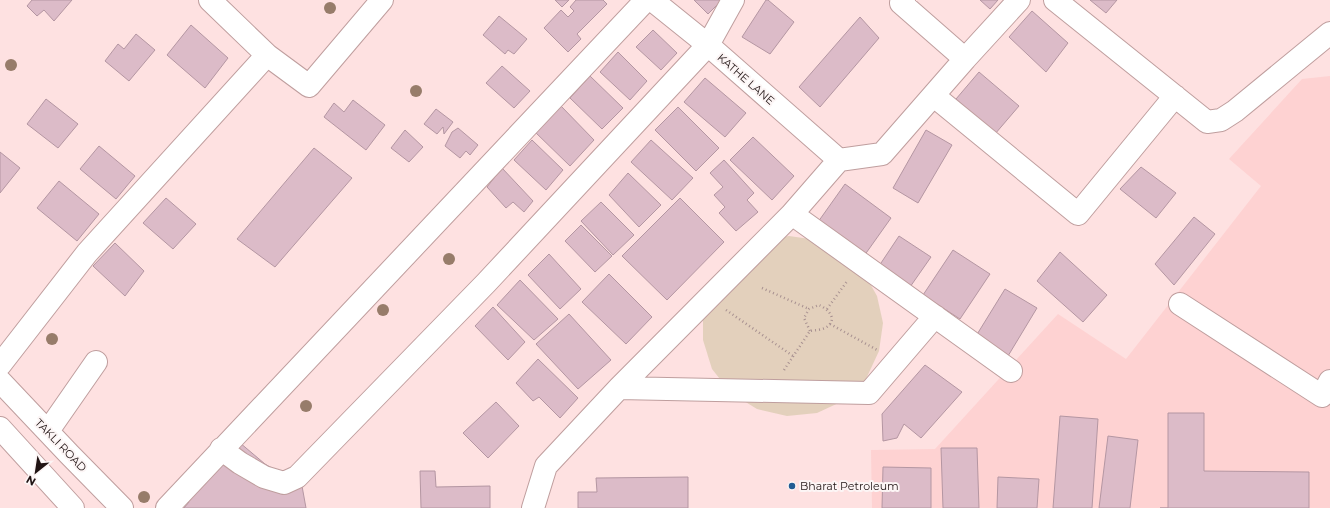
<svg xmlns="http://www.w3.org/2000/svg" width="1330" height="508" font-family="Montserrat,sans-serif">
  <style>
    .built { fill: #fed2d2 }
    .green { fill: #e3d0bc }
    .building { fill: #dcbbc8; stroke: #b496a2 }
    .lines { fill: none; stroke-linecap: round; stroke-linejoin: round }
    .minor-casing { stroke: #bf9e9e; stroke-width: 24 }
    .path { stroke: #a79090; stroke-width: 2.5; stroke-dasharray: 1 3; stroke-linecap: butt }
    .minor { stroke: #fff; stroke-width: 22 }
    .tree { fill: #977c6a }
    .poi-dot { fill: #225c93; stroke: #fcf5f5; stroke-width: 1.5 }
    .labels { text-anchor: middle; stroke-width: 4; stroke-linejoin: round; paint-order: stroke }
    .street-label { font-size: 11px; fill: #201414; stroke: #fcf5f5 }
    .poi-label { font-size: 11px; fill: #201414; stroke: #fcf5f5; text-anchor: start }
  </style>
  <rect width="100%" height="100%" fill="#fee1e1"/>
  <path class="built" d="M1330 76V508H872L871 450 935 449 1058 314 1126 359 1261 186 1229 159 1302 79Z"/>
  <path class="green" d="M789 236 817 240 863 271 877 296 883 323 879 351 866 379 845 400 817 413 787 416 757 409 731 393 712 369 703 340V309L761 241Z"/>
  <path class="building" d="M32 0H72L54 21 44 10 37 16 27 6Z
    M555 0H569L562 7Z
    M576 0H603L607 4 577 34 581 39 568 52 544 28 561 10 568 17 574 11 570 7Z
    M694 0H722L708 14Z
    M766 0H768L794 22 770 54 742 37Z
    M980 0H998L990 9Z
    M1090 0H1117L1106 13Z
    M1032 11 1068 43 1046 72 1009 37Z
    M499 16 527 39 514 54 508 50 505 54 483 35Z
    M860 17 879 38 820 107 799 87Z
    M191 25 228 58 205 88 167 55Z
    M653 30 677 53 661 70 636 47Z
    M136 34 155 50 129 81 105 61 118 44 124 49Z
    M618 52 647 81 630 100 600 72Z
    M502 66 530 91 514 108 486 83Z
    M979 72 1019 106 995 134 956 99Z
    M590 76 623 108 602 129 570 98Z
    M705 78 746 113 725 137 684 102Z
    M46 99 78 124 58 148 27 124Z
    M353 100 385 125 366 150 324 117 334 103 344 112Z
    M560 105 594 140 570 166 534 131Z
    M678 107 719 148 696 171 655 130Z
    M436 109 453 122 444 134 443 127 437 134 424 124Z
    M458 128 478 145 470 155 466 151 460 158 445 146 452 132Z
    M405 130 423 147 409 162 391 148Z
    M926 130 952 145 918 203 893 188Z
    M753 137 794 176 772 200 730 160Z
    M532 140 563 170 546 190 514 160Z
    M651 140 693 178 672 200 631 162Z
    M99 146 135 176 116 199 80 169Z
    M314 148 352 178 275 267 237 239Z
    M0 152 20 168 0 193Z
    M724 160 754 193 747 200 758 212 736 231 719 213 725 207 714 195 723 187 710 173Z
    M1141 167 1176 193 1156 218 1120 189Z
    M502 168 533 201 524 212 513 202 506 208 487 187Z
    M628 173 661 205 639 227 609 195Z
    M59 181 99 214 77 241 37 208Z
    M845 184 891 218 864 256 818 222Z
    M166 198 196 224 173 249 143 223Z
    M680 198 724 242 667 300 622 256Z
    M601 202 634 235 613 255 581 221Z
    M1194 217 1215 234 1174 285 1155 264Z
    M581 225 612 256 595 272 565 241Z
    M899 236 931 257 910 287 879 266Z
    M115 243 144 271 125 296 93 266Z
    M953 250 990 274 960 319 923 295Z
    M1060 252 1107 295 1083 322 1037 281Z
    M549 254 581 289 560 309 528 275Z
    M609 274 652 317 626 344 582 302Z
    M520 280 558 319 534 340 497 305Z
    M1005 289 1037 308 1008 356 976 336Z
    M493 307 525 342 508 360 475 326Z
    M569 314 611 360 578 389 536 344Z
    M538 359 578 398 560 418 539 397 533 401 516 383Z
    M925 365 962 392 921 438 904 424 897 438 883 441 882 414Z
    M496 402 519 426 488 458 463 433Z
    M1168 413H1204V471L1309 472V508H1160H1168Z
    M1060 416 1098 419 1092 508H1053Z
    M1108 436 1138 440 1130 508H1099Z
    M233 437 265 464 302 486 306 508H184L189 502 175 484Z
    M941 448H977L979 508H943Z
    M883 467 931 468V508H882Z
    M420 471H435L436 487 490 486V508H421Z
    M688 477V508H578V492H597L596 478Z
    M998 477 1039 479 1037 508H997Z"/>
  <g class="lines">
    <defs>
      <path id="minor" d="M210 0 267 55
        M652 0 708 45 839 160
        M904 0 901 3 965 59
        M1055 0 1207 122 1221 120 1235 111 1330 33
        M934 96 1078 214 1175 96
        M792 214 839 160 882 154 965 59 1019 0
        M1180 304 1322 396 1330 381
        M0 365 87 253 267 55 309 86 382 0
        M0 381 69 454 122 508
        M619 388 869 393 935 316
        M0 428 73 508
        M48 431 96 362
        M221 449 240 463 264 477 284 483 297 477 486 283 708 45 733 0
        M167 508 646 0
        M533 508 546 466 619 388 792 214 1011 371"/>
    </defs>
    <use href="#minor" class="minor-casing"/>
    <path class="path" d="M762 288 809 309
      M827 309 848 280
      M726 310 793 356
      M830 324 879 351
      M784 370 810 331C815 330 825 330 829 325 837 317 826 308 819 305L809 309 804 318 810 331"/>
    <use href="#minor" class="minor"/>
  </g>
  <g class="tree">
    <circle cx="330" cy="8" r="6"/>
    <circle cx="11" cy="65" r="6"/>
    <circle cx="416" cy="91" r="6"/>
    <circle cx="449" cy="259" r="6"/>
    <circle cx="383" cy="310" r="6"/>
    <circle cx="52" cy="339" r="6"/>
    <circle cx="306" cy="406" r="6"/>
    <circle cx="144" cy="497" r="6"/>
  </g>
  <circle class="poi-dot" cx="792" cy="486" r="4"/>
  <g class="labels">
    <g class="street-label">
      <text transform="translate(746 79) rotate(41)" y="4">KATHE LANE</text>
      <text transform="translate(61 445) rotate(46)" y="4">TAKLI ROAD</text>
    </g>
    <g class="poi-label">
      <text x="800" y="490">Bharat Petroleum</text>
    </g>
  </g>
  <g transform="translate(36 472) rotate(210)" stroke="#fcf5f5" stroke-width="3" paint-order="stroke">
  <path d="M0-3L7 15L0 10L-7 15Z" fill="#201414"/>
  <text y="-6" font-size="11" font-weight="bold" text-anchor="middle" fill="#201414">N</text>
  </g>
</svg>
